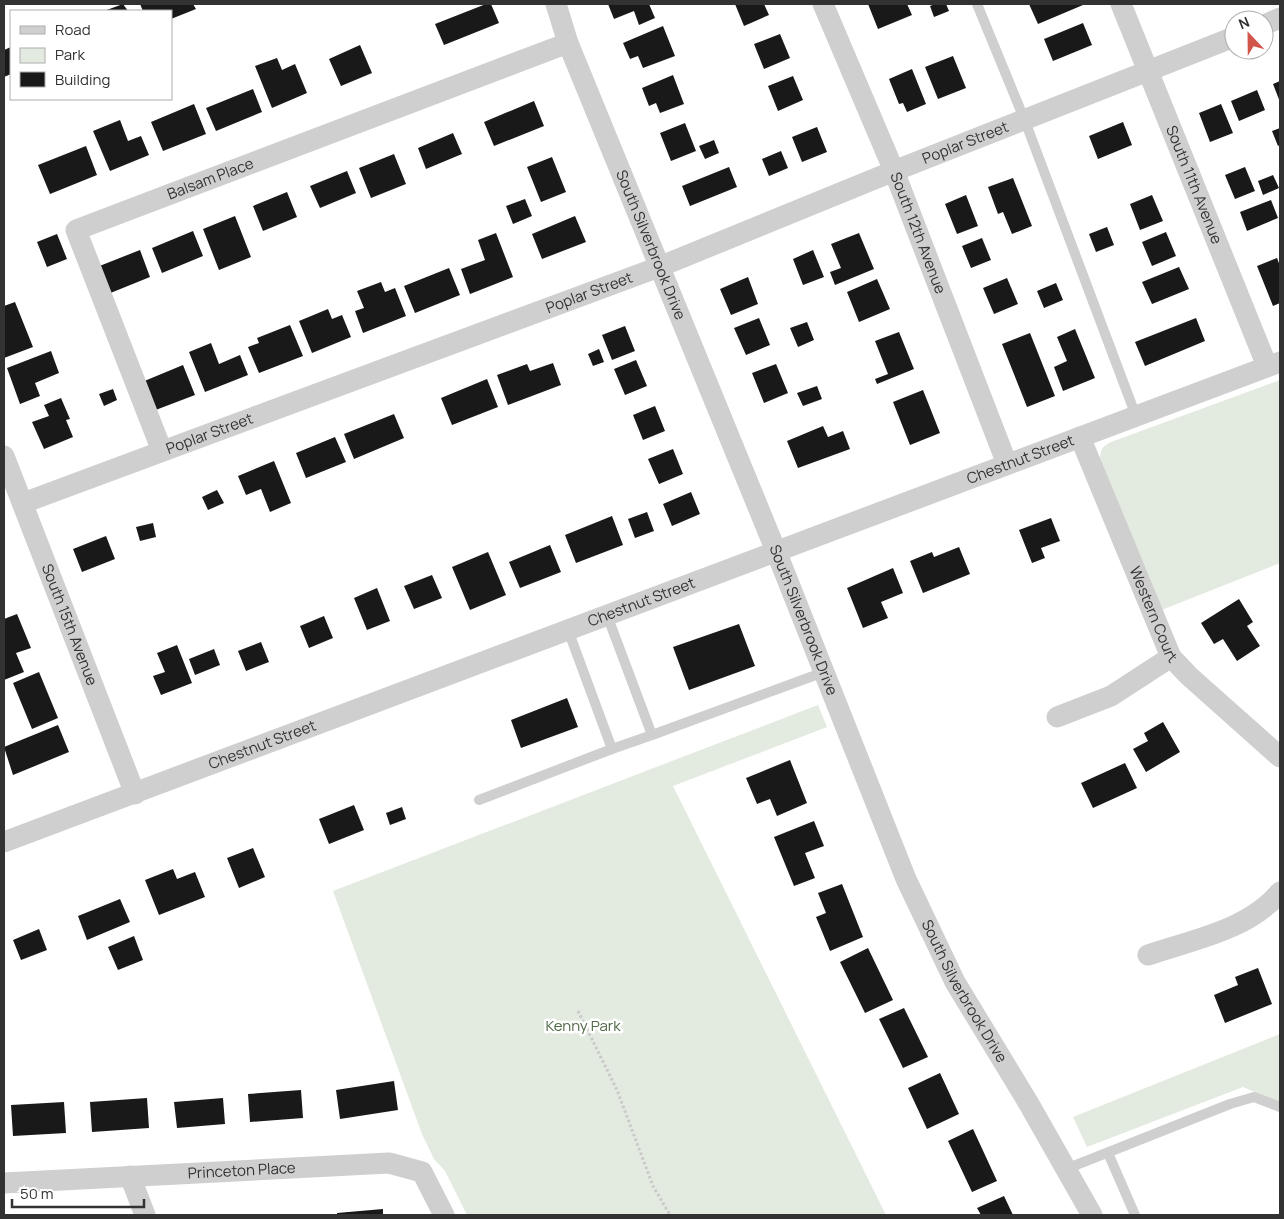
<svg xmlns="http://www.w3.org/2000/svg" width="1284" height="1219" font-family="Manrope,sans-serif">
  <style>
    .green { fill: #e3eadf }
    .building { fill: #191919 }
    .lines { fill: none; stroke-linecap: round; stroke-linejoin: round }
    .path { stroke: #c9c9c9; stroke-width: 3; stroke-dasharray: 2.5 2.5; stroke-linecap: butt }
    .service { stroke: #cfcfcf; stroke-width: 10 }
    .minor { stroke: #cfcfcf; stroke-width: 21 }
    .labels { text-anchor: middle; stroke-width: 5; stroke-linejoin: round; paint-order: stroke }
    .street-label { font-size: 15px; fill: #323232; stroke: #fff }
    .park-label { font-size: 15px; fill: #4f6944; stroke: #fff }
  </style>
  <rect width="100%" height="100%" fill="#fff"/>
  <path class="green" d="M1280 380V563L1159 611 1100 459C1100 449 1103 446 1111 442Z
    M818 705 827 727 673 786 886 1215H467L445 1171 434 1159 422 1134 333 891Z
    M1280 1034V1103L1243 1087 1087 1147 1073 1117Z"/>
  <path class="building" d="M123 4 128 11H104Z
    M140 4H193L196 9 171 19V11H143Z
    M486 4H491L499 23 444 45 435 24Z
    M608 4H649L655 18 639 25 634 11 614 19Z
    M735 4H764L769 15 744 26Z
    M868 4H907L912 15 878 29Z
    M935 4H946L949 11 934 17 930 6Z
    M1029 4H1082L1083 5 1038 24Z
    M1083 23 1092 45 1053 61 1044 39Z
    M663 26 675 56 643 68 638 56 630 59 623 43Z
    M780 34 790 58 764 69 754 44Z
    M360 45 372 73 341 86 329 59Z
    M11 47V74L4 77V50Z
    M953 56 966 88 938 99 925 67Z
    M277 58 282 70 295 64 307 93 272 108 255 66Z
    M912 69 926 104 907 112 903 103 899 104 889 79Z
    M673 75 684 104 660 113 656 103 649 106 642 88Z
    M793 76 803 100 778 111 768 86Z
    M1280 81V102L1273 84Z
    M253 89 262 112 216 131 206 108Z
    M1257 90 1265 110 1239 121 1231 101Z
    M534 101 544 126 494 146 484 122Z
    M194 104 206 134 163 151 151 122Z
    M1221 104 1233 133 1210 142 1199 113Z
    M120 120 128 141 141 136 149 155 110 171 93 131Z
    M1123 122 1132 145 1098 159 1089 136Z
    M685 123 696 151 671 161 660 133Z
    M817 127 827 152 802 162 792 137Z
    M1280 128V145L1278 146 1272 131Z
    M453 133 462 154 426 169 418 148Z
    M714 140 719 153 705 159 699 146Z
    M86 146 97 175 50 194 38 165Z
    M781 151 788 168 769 176 762 159Z
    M394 154 406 184 371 198 359 168Z
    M552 157 566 192 541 202 527 167Z
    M729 167 737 187 690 206 682 186Z
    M1245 167 1255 191 1235 199 1225 175Z
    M347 171 356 193 320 208 310 186Z
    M1273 175 1279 188 1263 195 1258 181Z
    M1013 178 1032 226 1012 234 1003 212 998 214 988 187Z
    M287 192 297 217 263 231 253 206Z
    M966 195 978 226 957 234 945 204Z
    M1152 195 1163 221 1140 230 1130 204Z
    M525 199 532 216 513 224 506 206Z
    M1271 200 1278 218 1247 231 1240 212Z
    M235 216 251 257 219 270 203 229Z
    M575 216 586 242 542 259 532 234Z
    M1107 227 1114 245 1096 252 1089 234Z
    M193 231 203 256 162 273 152 248Z
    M1166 232 1176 256 1152 266 1142 242Z
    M496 233 513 277 470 294 461 269 485 260 478 240Z
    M859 233 874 269 835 285 830 272 841 268 831 244Z
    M57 234 67 259 47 267 37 242Z
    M982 238 991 260 971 268 962 246Z
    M140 250 150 277 108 294 97 267Z
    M813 250 824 277 803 285 793 259Z
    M1277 258 1280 266V303L1273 306 1257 266Z
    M1179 267 1189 289 1152 304 1142 282Z
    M449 268 460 295 415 313 404 286Z
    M748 277 758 304 731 315 720 289Z
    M1007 278 1018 304 994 314 983 288Z
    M877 279 890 309 859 322 847 292Z
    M381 282 385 292 395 288 406 316 363 333 355 311 364 308 357 291Z
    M1056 283 1063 300 1044 308 1037 291Z
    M15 302 33 347 4 358V306Z
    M328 309 332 319 342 315 351 337 312 353 299 321Z
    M759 318 770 345 746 355 734 328Z
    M1196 318 1205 341 1145 366 1135 342Z
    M807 322 814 340 798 347 790 328Z
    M290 325 303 356 259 373 248 347 259 343 257 338Z
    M625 326 635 351 612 360 602 335Z
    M1075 329 1095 378 1063 391 1054 367 1067 361 1057 337Z
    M899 332 914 369 877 384 875 379 888 374 875 341Z
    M1030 333 1055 396 1027 407 1002 344Z
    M211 343 219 364 240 355 248 375 205 392 189 352Z
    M599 349 604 362 593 366 588 354Z
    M51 351 59 373 35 383 40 396 20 404 7 368Z
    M636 360 647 386 625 395 614 369Z
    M553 363 561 385 508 405 497 375 527 364 530 371Z
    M776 364 788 393 764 403 752 373Z
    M183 365 195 395 153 411 142 382Z
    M487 379 498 407 452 425 441 398Z
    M817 386 822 399 803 406 797 393Z
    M113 389 117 400 104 406 99 394Z
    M923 390 940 433 910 445 893 402Z
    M61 398 70 419 66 420 73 437 44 449 32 422 49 416 44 405Z
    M655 406 665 431 643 440 633 415Z
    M394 414 404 438 354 459 344 434Z
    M823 426 828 437 843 431 850 449 798 468 787 441Z
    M335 437 346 462 306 478 296 453Z
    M673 449 683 474 659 484 648 459Z
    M274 461 291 503 270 512 261 489 246 495 238 476Z
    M217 490 224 503 208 510 202 497Z
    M691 492 700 514 672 526 663 504Z
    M647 512 654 531 635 538 628 519Z
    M612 516 623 545 576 563 565 535Z
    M1051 518 1060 541 1041 548 1045 558 1032 563 1019 530Z
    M153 523 156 537 140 541 136 527Z
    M106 536 115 559 82 572 73 549Z
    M550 545 561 572 520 588 509 562Z
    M959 547 970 574 923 593 910 561 932 552 934 557Z
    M488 552 506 595 470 610 452 567Z
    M893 568 903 593 881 602 888 618 863 628 847 588Z
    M432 575 442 598 414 609 404 586Z
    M377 588 390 621 367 630 354 598Z
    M1239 599 1253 622 1247 626 1260 646 1237 661 1223 639 1214 644 1201 623Z
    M17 614 31 648 16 653 24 672 4 680V619Z
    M324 616 333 638 309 648 300 626Z
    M739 624 755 666 689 690 673 647Z
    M261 642 269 662 246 671 238 651Z
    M177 645 192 683 161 695 153 676 165 672 157 653Z
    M214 649 220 665 195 675 189 659Z
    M39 672 58 718 32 729 13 683Z
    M567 698 578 727 521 748 511 720Z
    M1163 722 1180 752 1146 772 1133 749 1148 741 1144 733Z
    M58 725 69 752 13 775 4 747Z
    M790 760 807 803 777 816 770 799 757 804 746 778Z
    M1125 763 1137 788 1093 808 1081 783Z
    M354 805 364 830 329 844 319 819Z
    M402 807 406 819 390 825 386 813Z
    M814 821 824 846 805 853 815 878 794 886 774 837Z
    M253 848 265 877 239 888 227 858Z
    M173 869 177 879 195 872 205 897 159 915 145 880Z
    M842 884 863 937 830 951 816 917 826 913 818 893Z
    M120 899 130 922 87 940 78 916Z
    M39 929 47 950 21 960 13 940Z
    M134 936 143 960 118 970 108 947Z
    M868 948 893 1000 865 1013 840 962Z
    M1258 968 1272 1004 1225 1023 1214 995 1238 985 1235 977Z
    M904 1008 928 1057 903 1068 879 1019Z
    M940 1073 959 1114 927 1129 908 1088Z
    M394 1081 398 1110 340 1119 336 1090Z
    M301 1090 303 1118 250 1122 248 1094Z
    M147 1098 149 1128 92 1132 90 1102Z
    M223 1098 225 1124 177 1128 174 1102Z
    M64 1102 66 1133 13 1136 11 1105Z
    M973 1129 997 1181 972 1192 948 1141Z
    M1004 1196 1013 1215H981L977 1208Z
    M383 1209V1215H337V1213Z"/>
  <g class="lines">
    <path class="path" d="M578 1011 617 1090 653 1186 670 1215"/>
    <path class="service" d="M977 4 1025 121 1136 416
      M607 615 652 735 824 672
      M612 749 652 735
      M479 800 612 749 568 630
      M1108 1153 1135 1215
      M1066 1169 1230 1104 1254 1097 1280 1107"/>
    <g class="minor">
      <path id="s1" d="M556 4 568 43 776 551 906 879 955 982 1029 1104 1092 1215"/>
      <path id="s2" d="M823 4 894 171 1007 464"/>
      <path id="s3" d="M1121 4 1267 366"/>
      <path d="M1264 25 1280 18"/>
      <path id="s4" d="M1080 437 1171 657 1189 676 1280 757"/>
      <path id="s5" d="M162 451 76 230 568 43"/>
      <path id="s6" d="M4 456 135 794"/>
      <path id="s7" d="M23 503 659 267 894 171 1234 37"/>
      <path d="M1057 717 1111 696 1171 657"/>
      <path id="s8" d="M4 842 1280 362"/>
      <path d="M1148 955C1192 940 1249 930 1280 892"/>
      <path d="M130 1176 145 1215"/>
      <path id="s9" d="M4 1183 389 1163 422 1172 444 1215"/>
    </g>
  </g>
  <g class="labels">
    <g class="street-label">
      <text dy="5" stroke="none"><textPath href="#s7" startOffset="1009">Poplar Street</textPath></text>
      <text dy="5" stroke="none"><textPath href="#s5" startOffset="381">Balsam Place</textPath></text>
      <text dy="5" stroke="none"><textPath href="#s3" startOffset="195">South 11th Avenue</textPath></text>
      <text dy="5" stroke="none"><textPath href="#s2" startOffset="248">South 12th Avenue</textPath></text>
      <text dy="5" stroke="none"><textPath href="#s1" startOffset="259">South Silverbrook Drive</textPath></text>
      <text dy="5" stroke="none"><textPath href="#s7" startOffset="604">Poplar Street</textPath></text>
      <text dy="5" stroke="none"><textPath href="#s7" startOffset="199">Poplar Street</textPath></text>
      <text dy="5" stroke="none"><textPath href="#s8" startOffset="1086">Chestnut Street</textPath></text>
      <text dy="5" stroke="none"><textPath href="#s8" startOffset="681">Chestnut Street</textPath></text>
      <text dy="5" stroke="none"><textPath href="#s4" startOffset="192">Western Court</textPath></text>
      <text dy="5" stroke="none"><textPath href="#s1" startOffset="664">South Silverbrook Drive</textPath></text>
      <text dy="5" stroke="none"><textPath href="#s6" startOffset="181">South 15th Avenue</textPath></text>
      <text dy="5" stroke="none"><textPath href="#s8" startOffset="276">Chestnut Street</textPath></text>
      <text dy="5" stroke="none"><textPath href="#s1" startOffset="1069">South Silverbrook Drive</textPath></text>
      <text dy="5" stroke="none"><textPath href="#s9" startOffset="238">Princeton Place</textPath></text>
    </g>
    <g class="park-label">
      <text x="583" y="1031">Kenny Park</text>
    </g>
  </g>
  <rect width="1284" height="1219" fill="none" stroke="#323232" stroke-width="10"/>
  <rect x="10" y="10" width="162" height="90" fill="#ffffff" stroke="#adadad"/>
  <rect x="20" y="26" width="25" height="8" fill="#cfcfcf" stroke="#adadad"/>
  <text x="55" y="35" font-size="15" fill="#323232">Road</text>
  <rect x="20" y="48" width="25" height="15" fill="#e3eadf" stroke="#adadad"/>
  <text x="55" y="60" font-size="15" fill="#323232">Park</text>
  <rect x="20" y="72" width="25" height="15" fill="#191919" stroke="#adadad"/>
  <text x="55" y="85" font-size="15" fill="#323232">Building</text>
  <g transform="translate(1249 35) rotate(338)"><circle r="24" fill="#ffffff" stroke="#adadad"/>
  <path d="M0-4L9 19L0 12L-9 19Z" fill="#d2554b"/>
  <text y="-8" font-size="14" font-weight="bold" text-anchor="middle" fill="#323232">N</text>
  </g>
  <path d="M12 1199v8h132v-8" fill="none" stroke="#323232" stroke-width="2.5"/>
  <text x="20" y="1199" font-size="15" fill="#323232" stroke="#ffffff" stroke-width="4" paint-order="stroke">50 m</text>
</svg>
